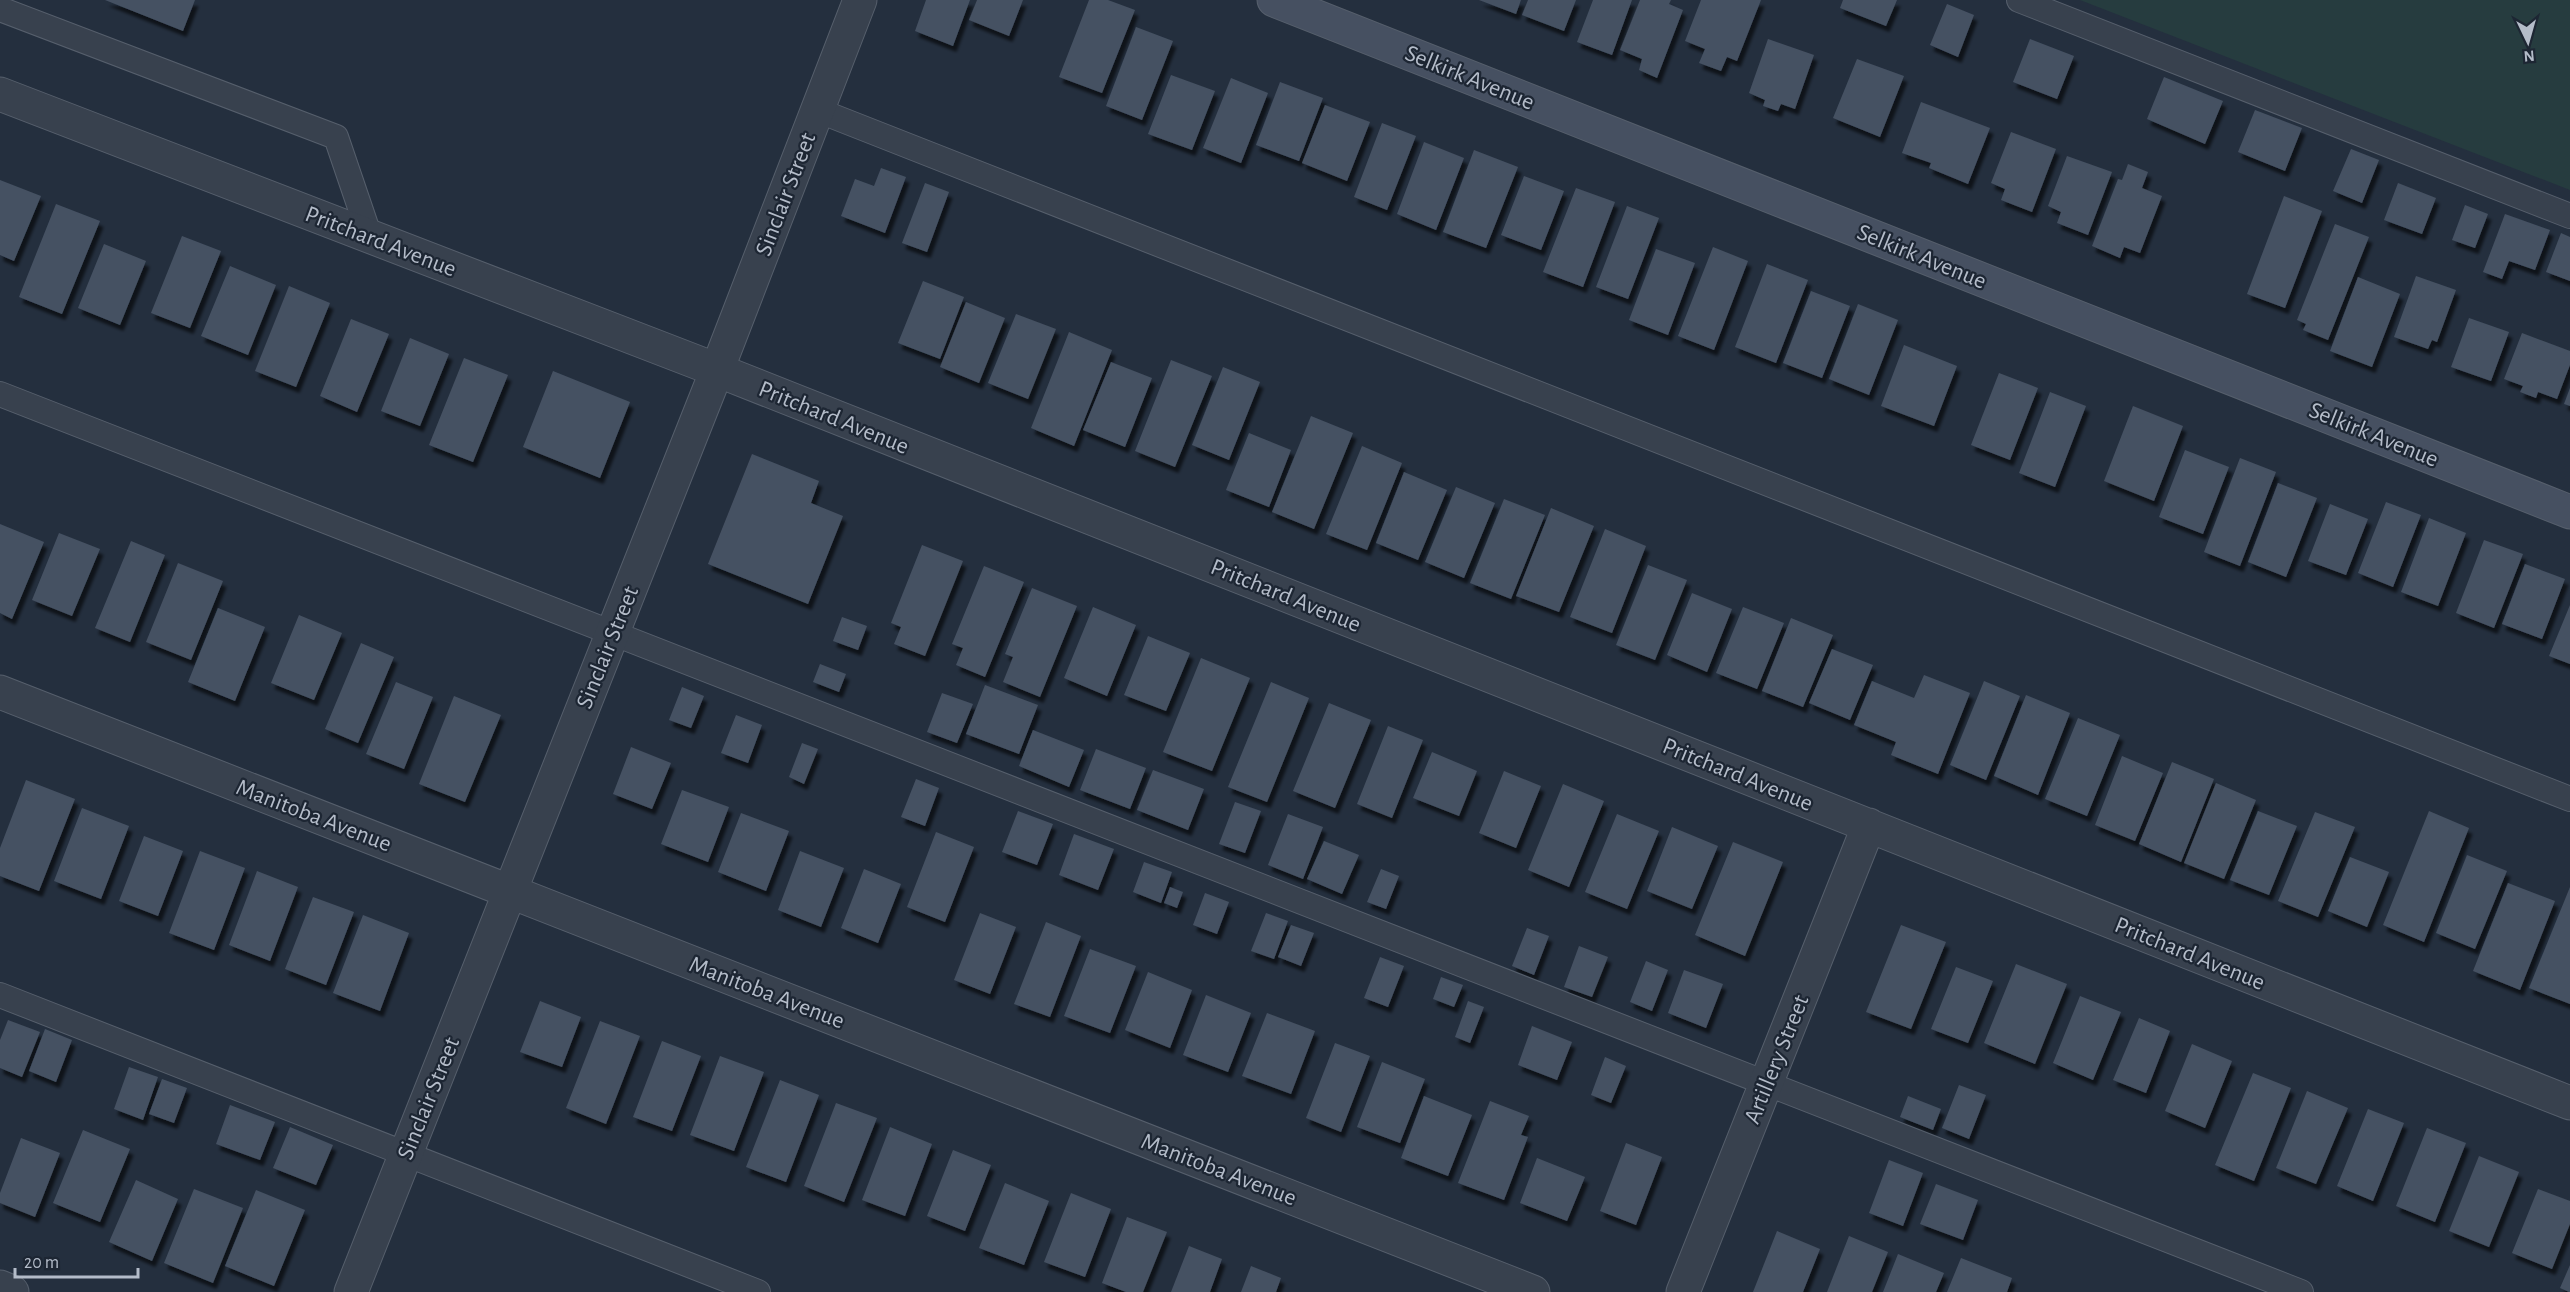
<svg xmlns="http://www.w3.org/2000/svg" width="2570" height="1292" font-family="'Alegreya Sans',sans-serif">
  <style>
    .green { fill: #263c3f }
    .building { fill: #455162; filter: url(#shadow) }
    .lines { fill: none; stroke-linecap: round; stroke-linejoin: round }
    .lane-casing { stroke: #565f6c; stroke-width: 26 }
    .street-casing { stroke: #565f6c; stroke-width: 35 }
    .secondary-casing { stroke: #565f6c; stroke-width: 35 }
    .lane { stroke: #38414e; stroke-width: 24 }
    .street { stroke: #38414e; stroke-width: 33 }
    .secondary { stroke: #465061; stroke-width: 33 }
    .labels { text-anchor: middle; stroke-width: 4.5; stroke-linejoin: round; paint-order: stroke }
    .street-label { font-size: 24px; fill: #b4bcc9; stroke: #1d2633 }
  </style>
  <defs>
    <filter id="shadow"><feDropShadow dx="3.5" dy="6" stdDeviation="1.5" flood-color="#0009"/></filter>
  </defs>
  <rect width="100%" height="100%" fill="#242f3e"/>
  <path class="green" d="M2080 0H2570V190Z"/>
  <path class="building" d="M105 0H195L183 31Z
    M926 0H970L953 46 915 31Z
    M977 0H1023L1009 36 969 20Z
    M1089 0H1108L1135 10 1102 93 1059 77Z
    M1479 0H1521L1516 14Z
    M1528 0H1576L1564 31 1522 15Z
    M1593 0H1632L1612 55 1577 42Z
    M1640 0H1671L1669 4 1683 10 1657 78 1639 70 1642 59 1620 50Z
    M1701 0H1761L1737 61 1727 57 1721 71 1699 63 1705 49 1685 41Z
    M1843 0H1897L1886 26 1840 8Z
    M1947 4 1974 15 1958 57 1930 45Z
    M1136 27 1173 41 1142 120 1106 106Z
    M1768 39 1814 55 1795 109 1781 104 1778 111 1763 106 1765 100 1749 93Z
    M2030 39 2074 56 2057 99 2013 82Z
    M1857 59 1904 76 1880 137 1833 118Z
    M1171 75 1215 91 1192 150 1148 134Z
    M2164 77 2223 101 2205 144 2147 119Z
    M1231 78 1268 93 1241 163 1203 148Z
    M1280 82 1323 98 1299 161 1256 145Z
    M1921 102 1990 128 1968 184 1929 168 1931 163 1902 153Z
    M1325 105 1370 122 1347 181 1302 163Z
    M2255 110 2302 128 2285 171 2238 152Z
    M1382 123 1416 136 1387 210 1354 197Z
    M2011 132 2056 149 2032 212 2001 200 2005 189 1991 183Z
    M1424 142 1464 158 1436 230 1397 214Z
    M2351 149 2379 160 2362 203 2333 191Z
    M1474 150 1518 167 1486 248 1443 232Z
    M2067 156 2112 172 2088 235 2057 223 2061 212 2048 206Z
    M2128 164 2148 172 2142 188 2162 196 2140 253 2124 247 2120 258 2092 246 2118 179 2122 180Z
    M881 168 906 177 885 233 841 216 855 179 874 186Z
    M1524 176 1564 191 1541 250 1501 235Z
    M0 180 41 196 14 261 0 255Z
    M925 183 949 192 927 252 902 243Z
    M2398 183 2436 198 2422 234 2384 220Z
    M1576 188 1615 202 1583 287 1543 272Z
    M2284 196 2322 211 2285 308 2247 294Z
    M56 204 100 221 62 314 19 297Z
    M2465 205 2488 214 2475 248 2452 240Z
    M1627 206 1659 218 1628 299 1596 287Z
    M2505 214 2550 230 2535 270 2509 261 2502 279 2483 272Z
    M2335 224 2369 237 2328 340 2303 330 2306 324 2297 320Z
    M2561 233 2570 237V281L2546 272Z
    M182 236 221 251 190 328 151 313Z
    M104 244 146 261 120 325 78 308Z
    M1713 247 1748 261 1714 350 1678 336Z
    M1656 249 1695 263 1668 335 1629 320Z
    M1767 264 1808 280 1776 363 1735 347Z
    M230 266 276 285 248 355 201 336Z
    M2416 276 2456 290 2437 342 2432 340 2428 349 2394 337Z
    M2358 277 2400 294 2372 367 2330 351Z
    M923 281 964 297 940 359 898 343Z
    M289 286 330 303 296 387 255 371Z
    M1811 291 1850 306 1822 378 1783 363Z
    M966 302 1005 318 979 383 940 367Z
    M1858 304 1898 320 1869 395 1829 379Z
    M1016 314 1056 329 1028 399 988 383Z
    M2469 318 2509 332 2491 381 2451 367Z
    M351 319 389 334 357 412 320 396Z
    M1069 332 1112 350 1074 446 1031 428Z
    M2522 333 2570 351V365L2557 399 2538 392 2536 398 2520 392 2523 386 2504 379Z
    M410 338 449 354 420 426 381 411Z
    M1904 345 1957 366 1934 426 1881 406Z
    M464 358 508 375 473 462 429 445Z
    M1171 360 1212 376 1175 467 1135 451Z
    M1111 362 1152 378 1125 447 1083 430Z
    M1223 367 1260 382 1229 460 1192 445Z
    M553 371 630 402 600 478 523 447Z
    M1999 373 2038 388 2010 460 1971 445Z
    M2570 388V406L2564 404Z
    M2050 392 2086 406 2055 487 2019 473Z
    M2133 406 2183 426 2154 501 2104 481Z
    M1311 416 1353 433 1314 529 1272 512Z
    M1249 433 1291 450 1269 507 1226 490Z
    M1362 446 1402 463 1367 550 1326 534Z
    M2185 450 2229 467 2203 534 2159 517Z
    M752 454 819 481 811 503 843 516 808 604 708 564Z
    M2240 458 2276 472 2240 566 2204 552Z
    M1404 472 1447 490 1418 560 1376 543Z
    M2278 483 2317 498 2286 577 2248 562Z
    M1456 487 1495 503 1464 578 1425 562Z
    M1504 499 1545 515 1511 599 1470 583Z
    M2386 502 2421 515 2393 587 2358 573Z
    M2330 504 2368 519 2346 575 2308 561Z
    M1551 508 1594 526 1559 612 1516 596Z
    M2429 518 2466 533 2438 606 2401 592Z
    M0 524 44 542 12 619 0 613Z
    M1605 529 1646 546 1612 633 1570 617Z
    M59 533 100 549 72 616 32 600Z
    M2484 540 2523 554 2494 628 2456 613Z
    M131 541 165 555 130 642 95 628Z
    M922 545 963 561 925 656 894 644 901 627 891 623Z
    M178 563 223 581 191 660 146 642Z
    M2525 564 2565 579 2542 639 2502 624Z
    M1648 565 1687 580 1655 660 1616 645Z
    M984 566 1024 582 985 677 956 665 963 648 952 644Z
    M1032 588 1077 606 1040 697 1003 682 1013 657 1005 654Z
    M1692 593 1732 609 1707 672 1667 655Z
    M2570 605V664L2549 656Z
    M1093 607 1136 625 1107 696 1064 678Z
    M1743 607 1784 623 1757 689 1716 673Z
    M218 608 265 627 235 701 188 682Z
    M299 615 342 633 314 700 271 683Z
    M842 617 867 626 858 650 833 641Z
    M1791 618 1833 635 1803 707 1762 691Z
    M1148 636 1190 653 1166 711 1124 695Z
    M361 643 394 657 358 743 325 729Z
    M1832 649 1873 665 1850 720 1809 703Z
    M1201 658 1250 678 1212 771 1163 752Z
    M820 664 846 674 839 692 813 682Z
    M1924 675 1970 693 1938 774 1891 755 1896 742 1854 725 1872 681 1914 698Z
    M1984 681 2020 696 1986 780 1950 765Z
    M396 682 433 697 404 769 366 754Z
    M1271 682 1309 698 1267 802 1228 787Z
    M985 685 1038 705 1019 754 966 734Z
    M682 687 704 696 691 728 669 720Z
    M942 693 973 704 957 743 927 732Z
    M2026 695 2070 713 2038 795 1994 776Z
    M454 696 501 715 465 802 419 784Z
    M1329 703 1371 720 1335 808 1293 791Z
    M736 715 762 725 748 763 721 753Z
    M2078 718 2120 735 2087 816 2045 799Z
    M1388 726 1423 740 1392 818 1357 804Z
    M1033 730 1084 750 1069 787 1019 766Z
    M802 743 818 749 804 784 789 777Z
    M631 747 671 763 652 809 613 794Z
    M1096 749 1146 768 1130 809 1080 790Z
    M1432 752 1477 771 1459 816 1413 798Z
    M2122 756 2163 773 2135 841 2095 825Z
    M2172 762 2214 779 2181 862 2139 844Z
    M1153 770 1204 789 1188 830 1137 810Z
    M1504 771 1541 786 1516 848 1479 833Z
    M916 779 939 788 925 826 901 817Z
    M26 780 75 799 39 891 0 876V848Z
    M2216 783 2256 800 2224 879 2184 863Z
    M1563 784 1604 801 1569 887 1528 870Z
    M682 790 729 807 708 862 661 844Z
    M1235 802 1261 811 1245 853 1219 844Z
    M82 808 129 826 101 899 54 881Z
    M1018 811 1053 824 1037 865 1002 852Z
    M2258 811 2297 826 2269 895 2230 880Z
    M2429 811 2469 828 2424 942 2383 925Z
    M2315 812 2355 827 2318 917 2278 901Z
    M741 813 789 831 766 891 718 872Z
    M1288 814 1323 827 1303 879 1268 865Z
    M1617 814 1659 831 1627 909 1585 892Z
    M1672 827 1718 846 1692 909 1647 891Z
    M936 832 974 847 945 922 907 907Z
    M1074 834 1114 849 1098 890 1059 875Z
    M144 836 183 851 158 916 119 901Z
    M1324 841 1359 855 1342 894 1307 879Z
    M1733 842 1783 862 1745 956 1695 935Z
    M200 851 245 868 214 950 169 933Z
    M800 851 844 868 821 927 778 910Z
    M2467 855 2507 871 2475 949 2436 933Z
    M2350 857 2389 872 2367 927 2328 911Z
    M1144 862 1172 872 1161 903 1133 892Z
    M864 869 901 884 878 943 841 928Z
    M1381 869 1399 876 1386 909 1367 902Z
    M257 871 298 887 270 961 229 945Z
    M2508 883 2555 901 2520 990 2473 971Z
    M1170 887 1183 892 1177 908 1164 903Z
    M2570 887V1004L2529 988Z
    M1205 893 1229 902 1217 934 1193 925Z
    M313 897 354 912 326 985 285 969Z
    M980 913 1016 927 990 994 954 980Z
    M1266 913 1288 921 1274 959 1251 951Z
    M363 915 409 933 380 1011 333 993Z
    M1046 922 1081 936 1050 1017 1014 1004Z
    M1291 925 1314 933 1301 966 1278 957Z
    M1901 925 1946 942 1911 1029 1866 1012Z
    M1527 928 1549 936 1534 975 1512 966Z
    M1579 946 1608 957 1592 997 1564 987Z
    M1090 949 1136 966 1110 1033 1064 1016Z
    M1380 957 1404 966 1388 1007 1364 998Z
    M1646 961 1668 970 1652 1011 1630 1002Z
    M2016 964 2067 984 2035 1064 1984 1043Z
    M1956 967 1993 981 1968 1043 1931 1029Z
    M1684 970 1723 984 1706 1028 1668 1013Z
    M1148 972 1192 990 1170 1048 1125 1030Z
    M1441 977 1463 985 1454 1007 1433 999Z
    M1206 995 1251 1013 1228 1072 1183 1055Z
    M2080 996 2121 1012 2093 1080 2053 1063Z
    M540 1001 581 1017 562 1067 520 1052Z
    M1468 1001 1484 1007 1470 1043 1455 1037Z
    M1267 1013 1315 1031 1291 1094 1242 1076Z
    M2139 1018 2170 1031 2146 1093 2113 1080Z
    M8 1020 40 1032 22 1077 0 1068V1040Z
    M600 1021 640 1036 606 1124 566 1108Z
    M1532 1026 1572 1042 1557 1080 1518 1065Z
    M45 1029 72 1040 56 1082 29 1071Z
    M662 1041 701 1056 672 1131 633 1117Z
    M1335 1043 1370 1056 1341 1132 1306 1118Z
    M2192 1044 2232 1061 2205 1128 2165 1111Z
    M720 1056 764 1072 734 1151 690 1135Z
    M1605 1057 1626 1066 1611 1103 1591 1095Z
    M1382 1062 1425 1079 1400 1143 1357 1127Z
    M129 1067 158 1077 143 1120 114 1109Z
    M2253 1073 2291 1088 2254 1181 2215 1165Z
    M162 1079 187 1088 174 1123 149 1114Z
    M780 1080 819 1095 786 1182 746 1167Z
    M1959 1085 1986 1095 1969 1139 1942 1128Z
    M2307 1091 2348 1108 2316 1184 2276 1168Z
    M1424 1096 1472 1115 1448 1176 1401 1158Z
    M1908 1096 1941 1109 1933 1130 1900 1117Z
    M1490 1101 1529 1116 1521 1135 1528 1137 1504 1200 1458 1183Z
    M836 1103 877 1118 844 1202 804 1186Z
    M230 1105 275 1122 260 1160 216 1144Z
    M2368 1109 2404 1123 2373 1201 2337 1186Z
    M290 1127 333 1145 316 1185 273 1168Z
    M890 1127 932 1144 905 1216 862 1200Z
    M2427 1128 2466 1143 2435 1222 2396 1206Z
    M83 1130 130 1149 100 1222 53 1203Z
    M21 1138 60 1153 35 1217 0 1203V1193Z
    M1626 1143 1662 1157 1636 1225 1600 1211Z
    M953 1150 991 1165 965 1231 927 1216Z
    M2479 1156 2519 1172 2489 1247 2449 1231Z
    M1537 1158 1585 1177 1567 1221 1520 1203Z
    M1889 1160 1923 1173 1903 1226 1869 1213Z
    M136 1180 178 1199 152 1261 109 1242Z
    M1005 1183 1049 1201 1024 1265 979 1248Z
    M1936 1184 1978 1200 1963 1240 1920 1224Z
    M194 1189 243 1208 213 1283 164 1263Z
    M2538 1189 2570 1201V1224L2552 1269 2512 1253Z
    M256 1190 305 1210 274 1286 225 1266Z
    M1071 1193 1111 1209 1085 1277 1044 1262Z
    M1127 1217 1167 1232 1143 1292H1126L1102 1283Z
    M1777 1231 1820 1249 1803 1292H1753Z
    M1849 1236 1888 1252 1872 1292H1827Z
    M1189 1246 1222 1259 1210 1292H1171Z
    M1898 1254 1944 1273 1936 1292H1883Z
    M1961 1258 2012 1278 2007 1292H1947Z
    M2570 1265V1292H2569L2560 1288Z
    M1251 1266 1281 1278 1276 1292H1241Z"/>
  <g class="lines">
    <defs>
      <path id="lane" d="M2019 0 2570 216
        M0 9 336 137 370 237
        M817 110 2570 799
        M0 394C766 697 1535 992 2301 1292
        M0 995 758 1292"/>
      <path id="street" d="M0 94 717 370 2570 1103
        M0 692 1533 1292
        M0 1287 12 1292
        M351 1292 717 370 860 0
        M1683 1292 1869 825"/>
      <path id="secondary" d="M1274 0 2570 512"/>
    </defs>
    <use href="#lane" class="lane-casing"/>
    <use href="#street" class="street-casing"/>
    <use href="#secondary" class="secondary-casing"/>
    <use href="#lane" class="lane"/>
    <use href="#street" class="street"/>
    <use href="#secondary" class="secondary"/>
  </g>
  <g class="labels">
    <g class="street-label">
      <text transform="translate(1470 77) rotate(22)" y="8">Selkirk Avenue</text>
      <text transform="translate(785 194) rotate(-69)" y="8">Sinclair Street</text>
      <text transform="translate(381 241) rotate(21)" y="8">Pritchard Avenue</text>
      <text transform="translate(1922 256) rotate(22)" y="8">Selkirk Avenue</text>
      <text transform="translate(834 417) rotate(22)" y="8">Pritchard Avenue</text>
      <text transform="translate(2374 434) rotate(22)" y="8">Selkirk Avenue</text>
      <text transform="translate(1286 595) rotate(22)" y="8">Pritchard Avenue</text>
      <text transform="translate(607 647) rotate(-68)" y="8">Sinclair Street</text>
      <text transform="translate(1738 774) rotate(22)" y="8">Pritchard Avenue</text>
      <text transform="translate(314 815) rotate(21)" y="8">Manitoba Avenue</text>
      <text transform="translate(2190 953) rotate(22)" y="8">Pritchard Avenue</text>
      <text transform="translate(767 992) rotate(21)" y="8">Manitoba Avenue</text>
      <text transform="translate(1776 1059) rotate(-68)" y="8">Artillery Street</text>
      <text transform="translate(428 1098) rotate(-68)" y="8">Sinclair Street</text>
      <text transform="translate(1219 1169) rotate(21)" y="8">Manitoba Avenue</text>
    </g>
  </g>
  <g transform="translate(2528 42) rotate(175)" stroke="#1d2633" stroke-width="4.5" paint-order="stroke">
  <path d="M0-4.5L10 22L0 15L-10 22Z" fill="#b4bcc9"/>
  <text y="-9" font-size="16" font-weight="bold" text-anchor="middle" fill="#b4bcc9">N</text>
  </g>
  <path d="M15 1268v9h123v-9" fill="none" stroke="#b4bcc9" stroke-width="3"/>
  <text x="24" y="1268" font-size="18" fill="#b4bcc9" stroke="#1d2633" stroke-width="4.5" paint-order="stroke">20 m</text>
</svg>
